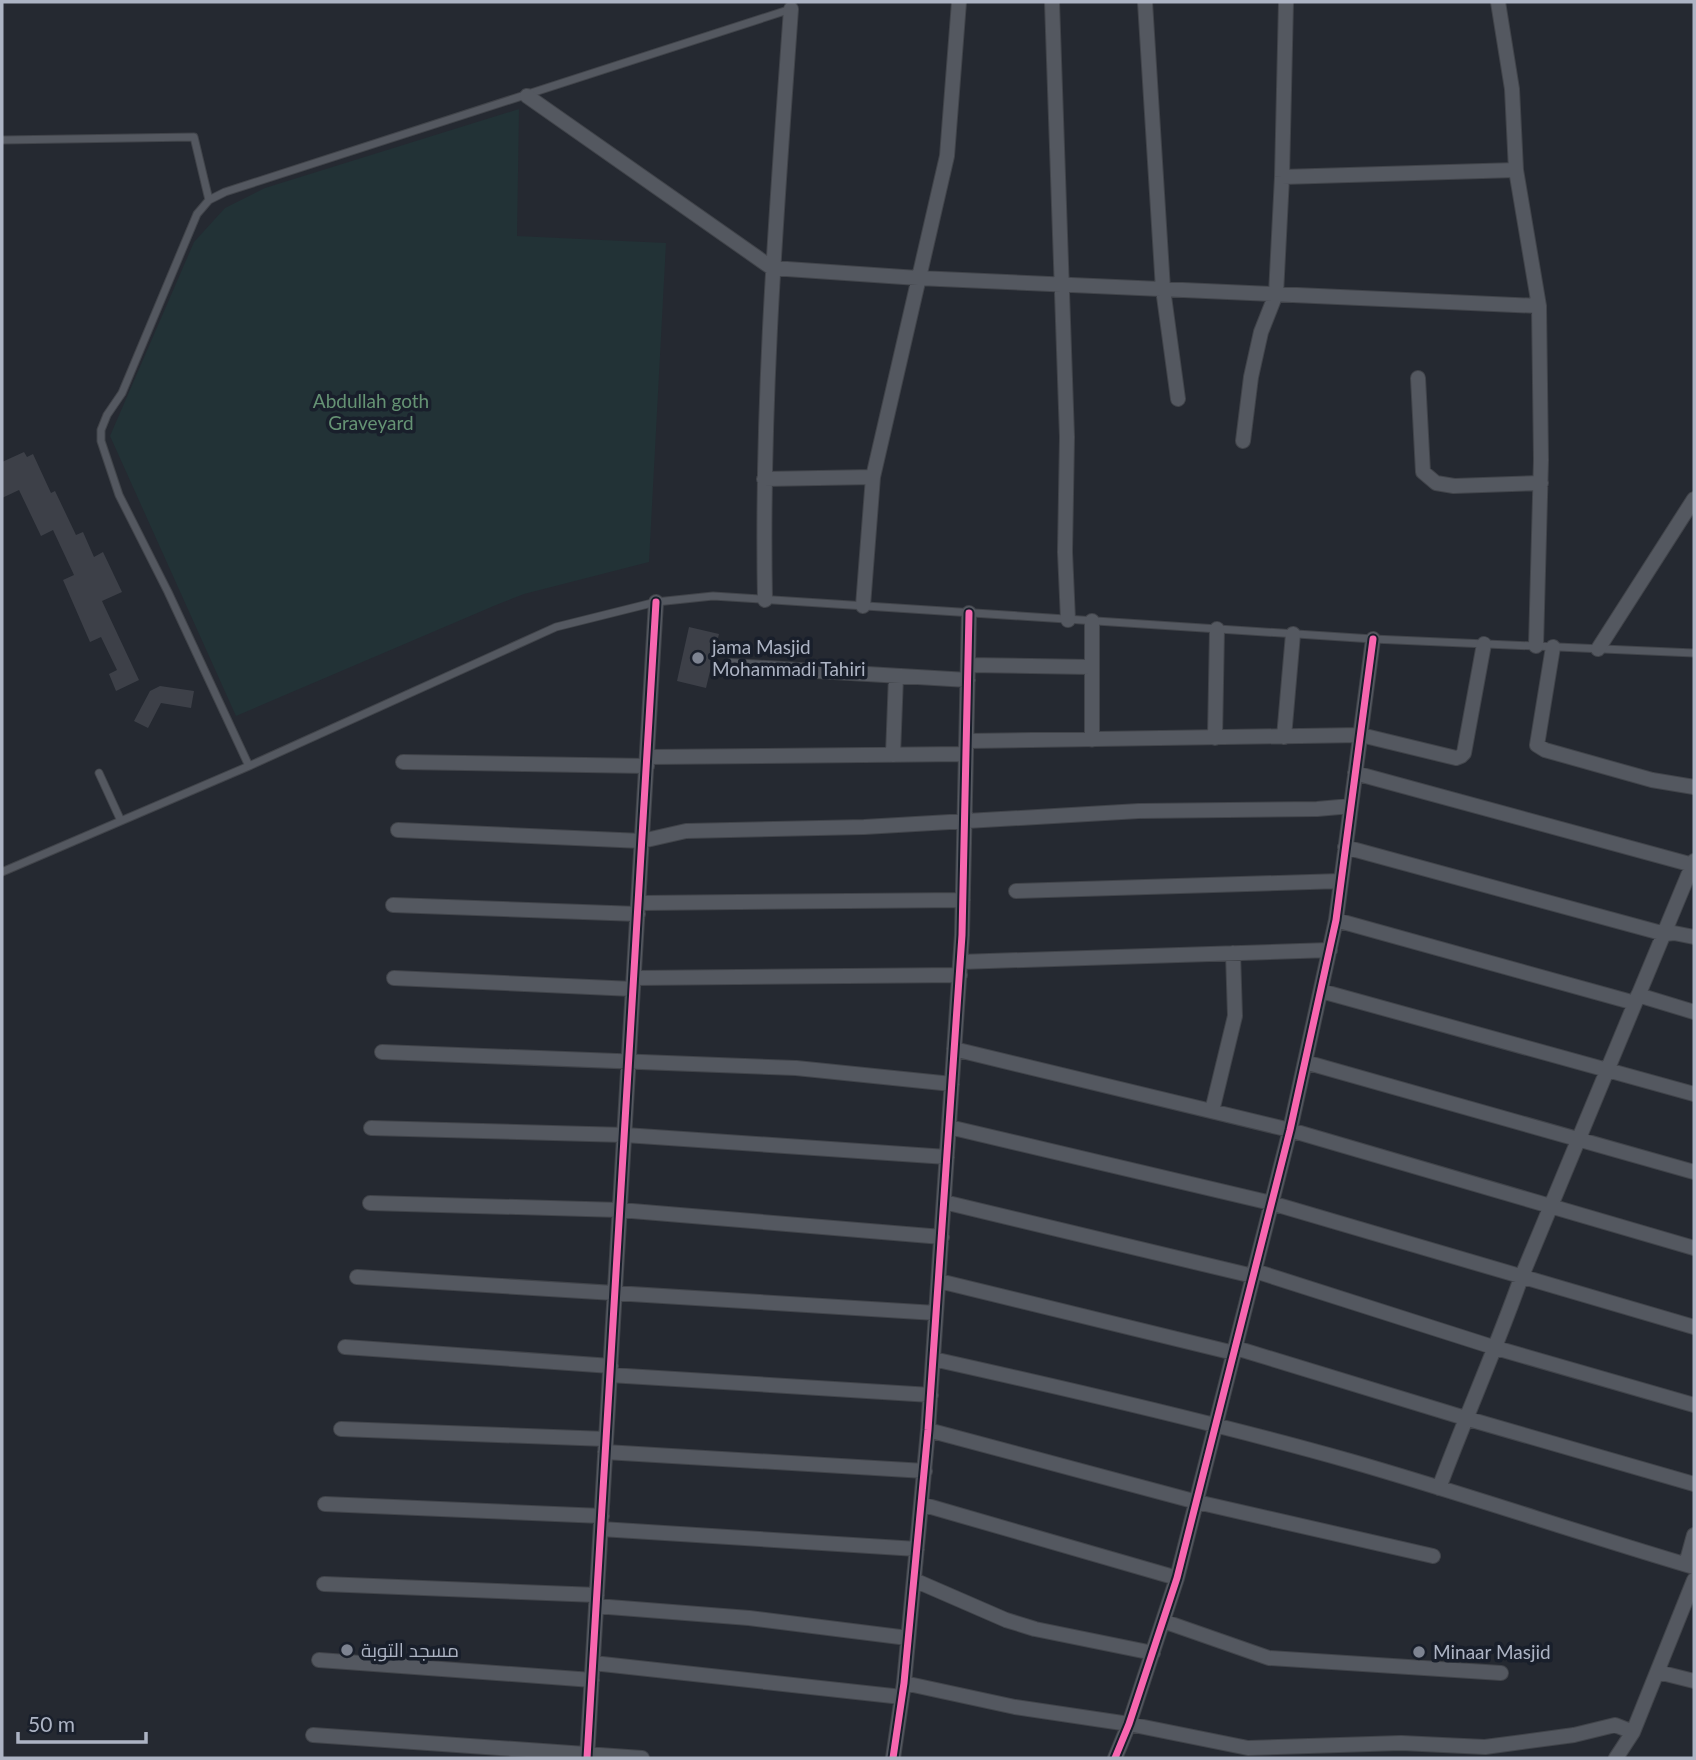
<svg xmlns="http://www.w3.org/2000/svg" width="1696" height="1760" font-family="Lato,Cairo,sans-serif">
  <style>
    .green { fill: #223236 }
    .building { fill: #3d4048 }
    .lines { fill: none; stroke-linecap: round; stroke-linejoin: round }
    .service-casing { stroke: #41444a; stroke-width: 9 }
    .minor-casing { stroke: #41444a; stroke-width: 16 }
    .service { stroke: #545860; stroke-width: 7 }
    .minor { stroke: #545860; stroke-width: 14 }
    .cycleway-casing { stroke: #191f2b; stroke-width: 11 }
    .cycleway { stroke: #f766af; stroke-width: 7 }
    .poi-dot { fill: #7d8391; stroke: #191f2b; stroke-width: 2.5 }
    .labels { text-anchor: middle; stroke-width: 7; stroke-linejoin: round; paint-order: stroke }
    .park-label { font-size: 19px; fill: #659374; stroke: #191f2b }
    .poi-label { font-size: 19px; fill: #adb4c4; stroke: #191f2b; text-anchor: start }
  </style>
  <rect width="100%" height="100%" fill="#252931"/>
  <path class="green" d="M519 109 517 236 666 243 649 562 524 594 496 605 236 716 110 436 194 242 225 208 265 188Z"/>
  <path class="building" d="M24 452 27 457 33 454 51 493 55 491 76 535 83 532 94 557 103 552 122 592 102 601 139 680 116 691 109 674 117 670 101 637 90 642 63 580 74 575 53 530 41 536 19 490 2 498V462Z
    M689 627 719 634 706 688 677 681Z
    M160 686 194 691 191 708 161 703 148 728 134 721 150 691Z"/>
  <g class="lines">
    <defs>
      <path id="service" d="M2 140 194 137 209 200
        M249 766 168 592 119 495 101 441V430L107 415 122 393 197 214 209 200 225 192 791 9 792 2
        M99 773 121 821
        M2 872 249 766 556 627 656 602 713 596 1373 639 1694 653"/>
      <path id="minor" d="M1052 2 1067 437 1065 552 1068 620
        M1145 2 1163 289 1178 399
        M1498 2 1512 89 1516 170 1539 306 1541 460 1536 646
        M527 96 772 268 918 278 1539 306
        M1282 177 1516 170
        M1418 378 1423 472 1436 483 1454 486 1541 483
        M1243 441 1251 377 1261 332 1276 294 1282 177 1286 2
        M764 479 873 477
        M765 600C761 402 777 206 791 9
        M863 606 873 477 947 156 959 2
        M1553 647 1537 745 1545 750 1652 780 1694 787
        M1598 649 1694 499
        M968 665 1090 667
        M731 666 968 680
        M1284 737 1293 634
        M1215 738 1217 629
        M1092 740V621
        M967 741 1361 735 1456 758 1461 756 1464 753 1484 644
        M893 755 896 676
        M647 757 966 754
        M403 762 647 766
        M1355 773 1693 865
        M398 830 642 841 686 831 864 827 1139 811 1317 809 1351 806
        M1345 847 1665 934 1674 933 1694 937
        M1016 891 1341 881
        M639 903 963 900
        M393 905 638 914
        M1336 920 1635 1003
        M960 962 1330 950
        M394 978 633 989
        M634 978 960 975
        M1321 991 1694 1094
        M1638 995 1694 1012
        M954 1049 1290 1130 1694 1248
        M382 1052 796 1068 952 1084
        M1305 1062 1694 1172
        M1212 1111 1235 1016 1233 953
        M949 1127 1271 1203 1694 1327
        M371 1128 625 1135 947 1157
        M944 1202 1253 1276
        M370 1203 620 1210 942 1237
        M1255 1271 1496 1348 1694 1405
        M357 1277 936 1313
        M939 1281 1234 1353
        M345 1347 611 1366
        M1236 1348 1465 1418 1694 1484
        M933 1359C1073 1390 1212 1422 1350 1461 1465 1494 1579 1533 1694 1567
        M610 1375 931 1395
        M341 1429 606 1439
        M928 1430 1197 1502 1433 1556
        M605 1452 925 1471
        M1439 1488C1465 1418 1496 1349 1521 1278L1694 861
        M325 1504 602 1516
        M921 1504 1177 1578
        M601 1529 917 1549
        M1686 1564 1694 1535
        M914 1580 1006 1620 1035 1629 1153 1653
        M324 1584 597 1595
        M596 1606 749 1618 908 1638
        M1163 1621 1269 1658 1501 1673
        M319 1660 592 1680
        M593 1663 902 1697
        M1658 1672 1694 1681
        M904 1683 1015 1707 1129 1724 1248 1748 1401 1743 1485 1747 1574 1735 1615 1725 1633 1732
        M313 1735 642 1758
        M587 1758 656 602
        M893 1758 904 1683 928 1430 962 935 969 613
        M1115 1758 1129 1724 1177 1578 1290 1130 1336 920 1373 639
        M1616 1758 1633 1732 1694 1580"/>
    </defs>
    <use href="#service" class="service-casing"/>
    <use href="#minor" class="minor-casing"/>
    <use href="#service" class="service"/>
    <use href="#minor" class="minor"/>
    <defs>
      <path id="cycleway" d="M587 1758 656 602
        M893 1758 904 1683 928 1430 962 935 969 613
        M1115 1758 1129 1724 1177 1578 1290 1130 1336 920 1373 639"/>
    </defs>
    <use href="#cycleway" class="cycleway-casing"/>
    <use href="#cycleway" class="cycleway"/>
  </g>
  <g class="poi-dot">
    <circle cx="698" cy="658" r="7"/>
    <circle cx="347" cy="1650" r="7"/>
    <circle cx="1419" cy="1652" r="7"/>
  </g>
  <g class="labels">
    <g class="park-label">
      <text x="371" y="408">Abdullah goth<tspan x="371" dy="22">Graveyard</tspan></text>
    </g>
    <g class="poi-label">
      <text x="712" y="654">jama Masjid<tspan x="712" dy="22">Mohammadi Tahiri</tspan></text>
      <text x="361" y="1657">مسجد التوبة</text>
      <text x="1433" y="1659">Minaar Masjid</text>
    </g>
  </g>
  <rect width="1696" height="1760" fill="none" stroke="#adb4c4" stroke-width="7"/>
  <path d="M18 1732v10h128v-10" fill="none" stroke="#adb4c4" stroke-width="3.5"/>
  <text x="28" y="1732" font-size="21" fill="#adb4c4" stroke="#191f2b" stroke-width="5" paint-order="stroke">50 m</text>
</svg>
